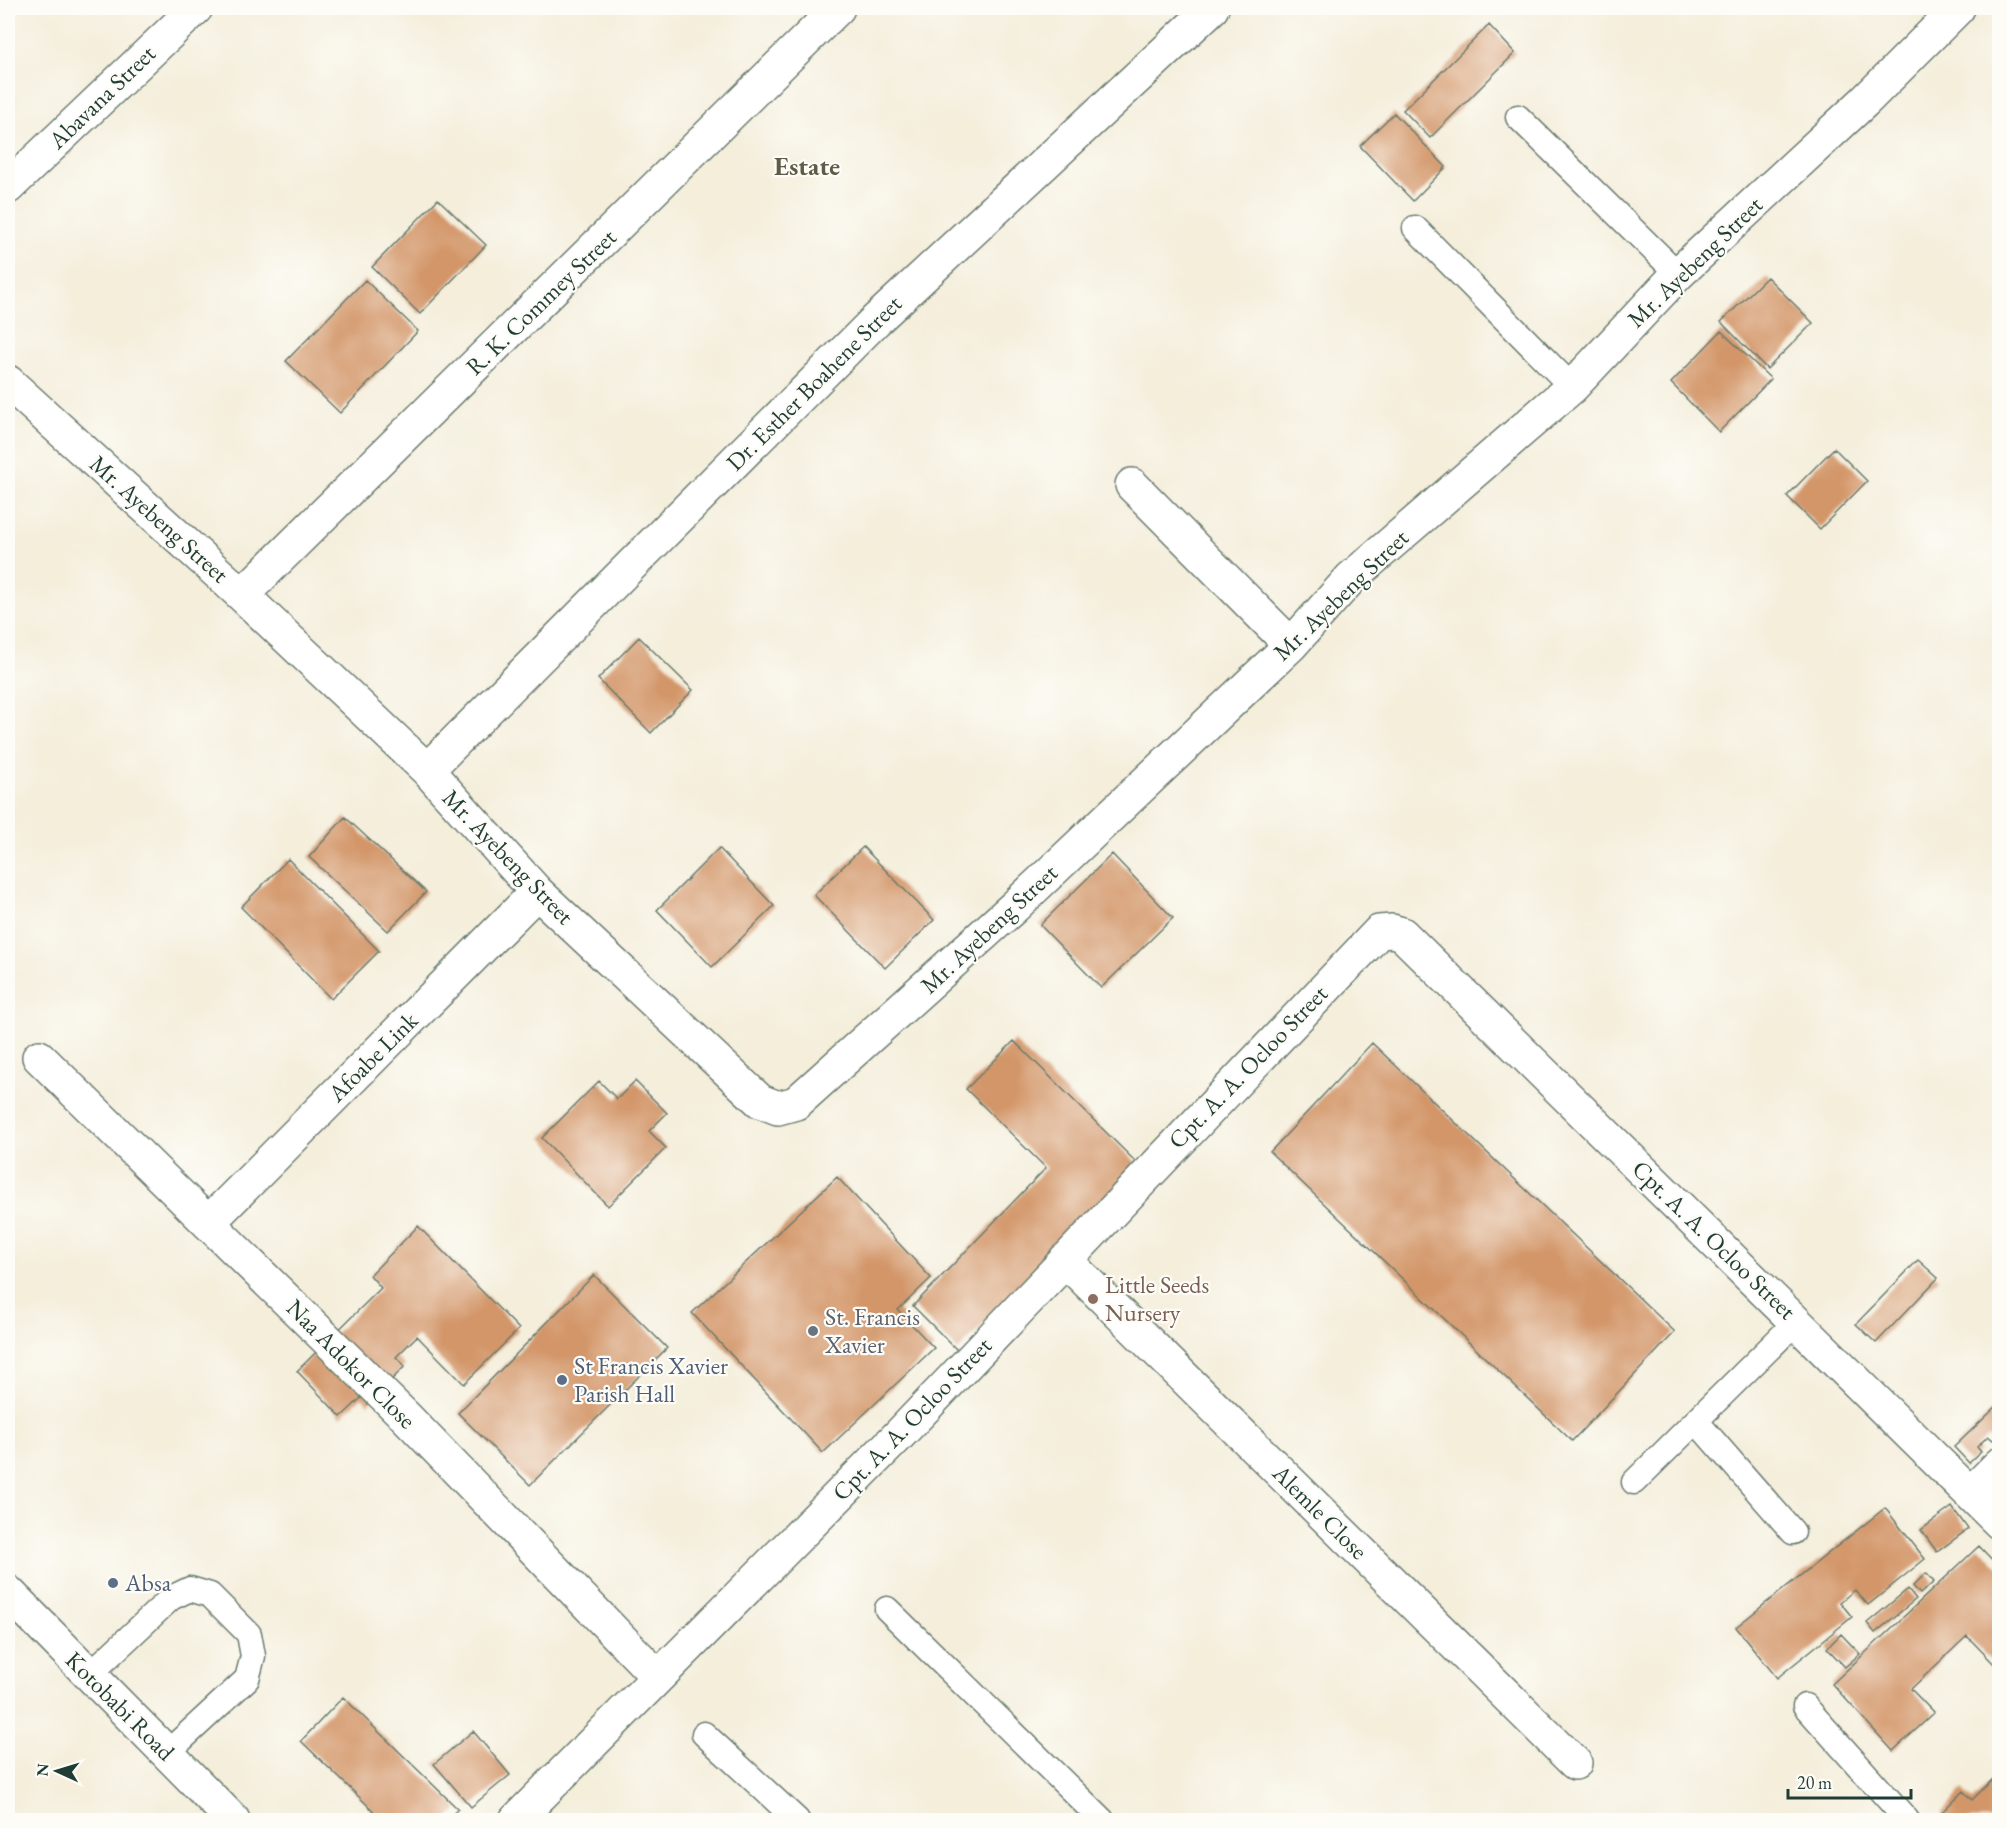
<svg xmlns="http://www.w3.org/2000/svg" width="2007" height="1828" font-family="'EB Garamond',serif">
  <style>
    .building { fill: #d39669 }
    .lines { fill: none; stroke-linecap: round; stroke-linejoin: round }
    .service-casing { stroke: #6a7b6e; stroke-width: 27 }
    .minor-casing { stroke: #6a7b6e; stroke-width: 36 }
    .tertiary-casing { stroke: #6a7b6e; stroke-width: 36 }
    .service { stroke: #fff; stroke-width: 24 }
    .minor { stroke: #fff; stroke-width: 33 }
    .tertiary { stroke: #fff; stroke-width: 33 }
    .education-dot { fill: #8d6e63; stroke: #fdfcf7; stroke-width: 2 }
    .worship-dot { fill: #6b7280; stroke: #fdfcf7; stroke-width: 2 }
    .service-dot { fill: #5c6f8a; stroke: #fdfcf7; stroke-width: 2 }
    .labels { text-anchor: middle; stroke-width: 4.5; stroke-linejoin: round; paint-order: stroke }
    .street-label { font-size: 24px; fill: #1f3d34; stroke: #fdfcf7 }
    .education-label { font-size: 24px; fill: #785e54; stroke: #fdfcf7; text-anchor: start }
    .worship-label { font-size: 24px; fill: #5b616d; stroke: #fdfcf7; text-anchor: start }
    .service-label { font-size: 24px; fill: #4e5e75; stroke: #fdfcf7; text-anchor: start }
    .neighbourhood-label { font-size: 26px; font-weight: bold; fill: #5e5c47; stroke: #fdfcf7 }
  </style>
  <rect width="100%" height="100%" fill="#fdfcf7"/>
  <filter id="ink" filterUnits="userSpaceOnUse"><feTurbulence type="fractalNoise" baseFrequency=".0167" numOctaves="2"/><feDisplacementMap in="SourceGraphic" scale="12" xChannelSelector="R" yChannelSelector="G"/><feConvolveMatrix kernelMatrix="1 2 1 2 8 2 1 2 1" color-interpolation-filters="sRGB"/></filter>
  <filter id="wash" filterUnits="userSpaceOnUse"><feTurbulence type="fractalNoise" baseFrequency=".008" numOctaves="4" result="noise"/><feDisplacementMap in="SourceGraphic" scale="24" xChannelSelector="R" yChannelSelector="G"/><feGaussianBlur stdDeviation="1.35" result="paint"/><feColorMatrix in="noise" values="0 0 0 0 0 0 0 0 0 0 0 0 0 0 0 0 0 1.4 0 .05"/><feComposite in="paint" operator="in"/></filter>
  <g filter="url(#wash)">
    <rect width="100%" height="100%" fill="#f4eedb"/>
    <g id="blocks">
      <path class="building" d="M1489 25 1515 53 1430 138 1403 110Z
        M1394 113 1446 167 1413 201 1360 146Z
        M438 199 486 245 420 314 372 267Z
        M1767 277 1813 323 1767 369 1721 322Z
        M365 280 418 331 340 413 286 361Z
        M1721 331 1771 379 1719 432 1671 383Z
        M1834 448 1867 481 1820 529 1787 496Z
        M639 637 693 690 651 733 598 679Z
        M345 817 426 892 388 931 309 857Z
        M863 847 934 920 885 968 814 895Z
        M719 848 774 906 712 967 657 910Z
        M1112 854 1173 918 1101 988 1040 925Z
        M288 859 379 951 331 999 241 907Z
        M1014 1041 1139 1165 958 1351 913 1306 1046 1168 966 1089Z
        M1372 1043 1675 1332 1572 1441 1270 1152Z
        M599 1081 617 1099 635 1081 667 1113 649 1131 666 1148 608 1206 542 1138Z
        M837 1177 931 1278 898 1310 934 1348 823 1453 692 1313Z
        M418 1226 519 1329 464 1384 417 1336 396 1357 405 1366 368 1404 362 1397 341 1417 297 1371 381 1288 370 1275Z
        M1918 1260 1938 1278 1876 1343 1856 1324Z
        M594 1275 667 1348 530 1485 458 1413Z
        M2000 1403V1434L1993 1440 1988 1436 1977 1447 1981 1452 1969 1463 1954 1447Z
        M1952 1507 1968 1529 1937 1552 1921 1530Z
        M1885 1508 1925 1559 1868 1605 1855 1590 1840 1602 1852 1617 1777 1678 1736 1627Z
        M1979 1546 2000 1568V1660L1995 1665 1967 1636 1911 1689 1934 1713 1893 1751 1832 1684Z
        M1926 1573 1934 1582 1920 1594 1913 1586Z
        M1908 1589 1916 1599 1875 1633 1867 1623Z
        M1841 1634 1860 1654 1845 1667 1827 1648Z
        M343 1697 458 1809 446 1820H383L301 1741Z
        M473 1731 510 1775 471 1807 434 1764Z
        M2000 1772V1816L1994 1820H1948L1941 1813 1963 1791 1972 1800Z"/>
    </g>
  </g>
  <g filter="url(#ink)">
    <use href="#blocks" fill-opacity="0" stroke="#6a7b6e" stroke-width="1.5"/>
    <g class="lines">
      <defs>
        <path id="service" d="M1518 117 1678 274
          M1415 228 1572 387
          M1696 1421 1793 1532
          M1634 1482 1797 1321
          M887 1609 1102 1820
          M89 1675 171 1598 190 1589 210 1595 249 1634 253 1656 247 1679 167 1753
          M1805 1706 1907 1820
          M704 1734 797 1820"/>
        <path id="minor" d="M8 187 196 8
          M8 382 242 595 427 770 537 892 760 1101 778 1108 796 1103 1014 907 1291 645 1351 578 1572 387 1678 274 1865 101 1958 8
          M1132 485 1291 645
          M242 595 838 8
          M427 770 875 321 1212 8
          M39 1057 406 1417 657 1676
          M208 1223 537 892
          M1065 1260 1575 1763
          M1971 1493 2000 1464
          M516 1820 899 1435 1379 932 1392 931 1402 934 2000 1523"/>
        <path id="tertiary" d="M8 1592 233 1820"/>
      </defs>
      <use href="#service" class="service-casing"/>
      <use href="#minor" class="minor-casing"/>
      <use href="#tertiary" class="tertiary-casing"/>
      <use href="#service" class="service"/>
      <use href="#minor" class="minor"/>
      <use href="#tertiary" class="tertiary"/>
    </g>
  </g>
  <circle class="education-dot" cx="1093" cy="1299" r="6"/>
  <circle class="worship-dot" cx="813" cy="1331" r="6"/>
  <g class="service-dot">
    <circle cx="562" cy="1380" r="6"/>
    <circle cx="113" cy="1583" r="6"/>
  </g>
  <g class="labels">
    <g class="street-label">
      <text transform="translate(102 97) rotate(-44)" y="8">Abavana Street</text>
      <text transform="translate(1695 262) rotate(-44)" y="8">Mr. Ayebeng Street</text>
      <text transform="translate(541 302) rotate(-44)" y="8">R. K. Commey Street</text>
      <text transform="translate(814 383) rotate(-45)" y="8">Dr. Esther Boahene Street</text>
      <text transform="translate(159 519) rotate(42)" y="8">Mr. Ayebeng Street</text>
      <text transform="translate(1341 595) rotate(-44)" y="8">Mr. Ayebeng Street</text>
      <text transform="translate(508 857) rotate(46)" y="8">Mr. Ayebeng Street</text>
      <text transform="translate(989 929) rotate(-43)" y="8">Mr. Ayebeng Street</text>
      <text transform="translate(373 1057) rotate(-45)" y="8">Afoabe Link</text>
      <text transform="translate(1248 1067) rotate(-46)" y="8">Cpt. A. A. Ocloo Street</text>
      <text transform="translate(1714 1240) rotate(44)" y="8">Cpt. A. A. Ocloo Street</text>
      <text transform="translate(351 1364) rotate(45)" y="8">Naa Adokor Close</text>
      <text transform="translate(912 1419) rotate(-46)" y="8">Cpt. A. A. Ocloo Street</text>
      <text transform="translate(1320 1512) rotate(45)" y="8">Alemle Close</text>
      <text transform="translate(120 1706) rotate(45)" y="8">Kotobabi Road</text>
    </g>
    <g class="education-label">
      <text x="1105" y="1293">Little Seeds<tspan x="1105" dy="28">Nursery</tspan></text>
    </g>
    <g class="worship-label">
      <text x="825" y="1325">St. Francis<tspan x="825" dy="28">Xavier</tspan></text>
    </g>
    <g class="service-label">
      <text x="574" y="1374">St Francis Xavier<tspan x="574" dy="28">Parish Hall</tspan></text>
      <text x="125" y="1591">Absa</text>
    </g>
    <g class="neighbourhood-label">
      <text x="807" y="175">Estate</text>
    </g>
  </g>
  <rect width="2007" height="1828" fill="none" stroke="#fdfcf7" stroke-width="30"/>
  <g transform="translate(57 1771) rotate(274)" stroke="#fdfcf7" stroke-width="4.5" paint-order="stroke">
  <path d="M0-4.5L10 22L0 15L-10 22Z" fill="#1f3d34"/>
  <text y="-9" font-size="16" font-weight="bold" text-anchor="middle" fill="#1f3d34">N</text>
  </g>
  <path d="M1788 1789v9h123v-9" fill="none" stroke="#1f3d34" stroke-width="3"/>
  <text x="1797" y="1789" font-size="18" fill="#1f3d34" stroke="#fdfcf7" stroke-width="4.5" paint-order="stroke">20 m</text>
</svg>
